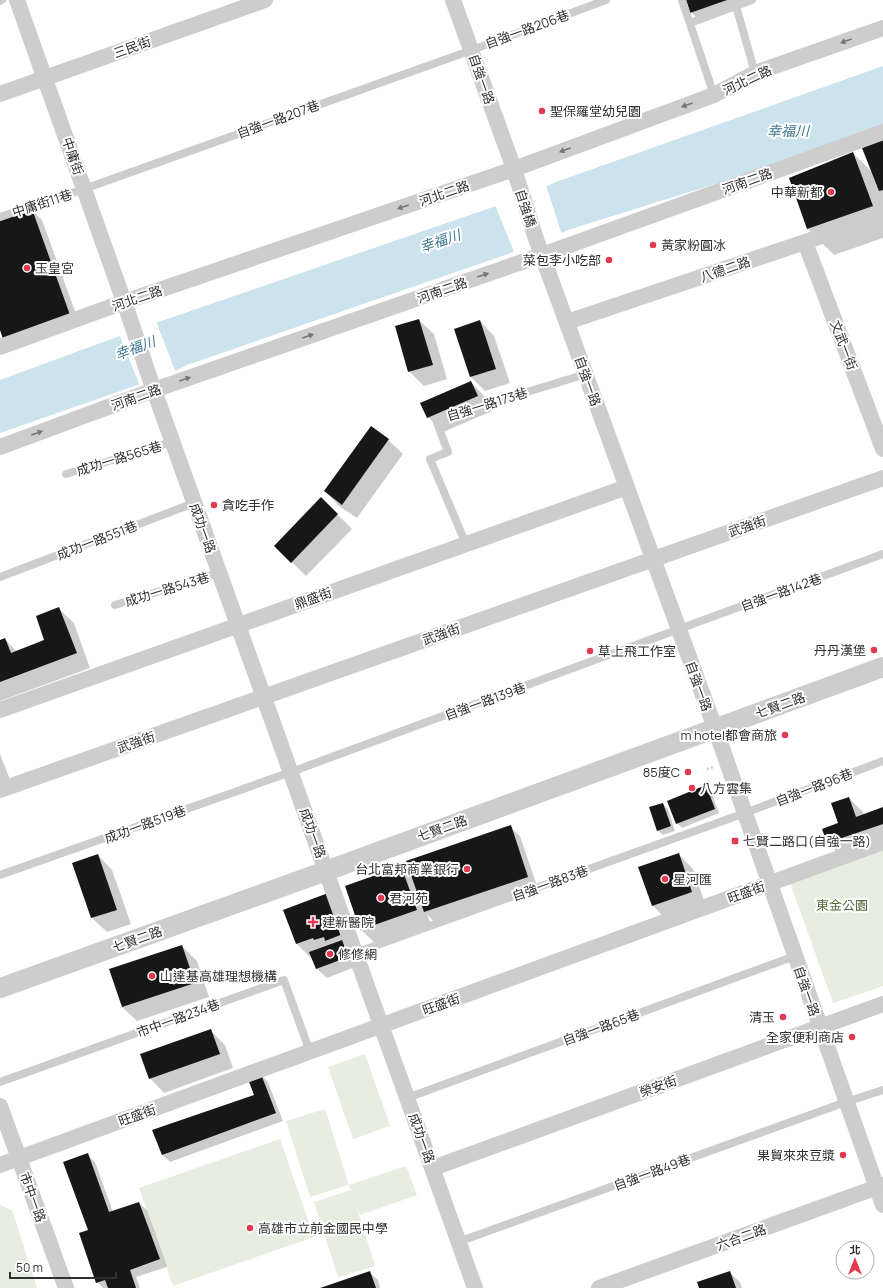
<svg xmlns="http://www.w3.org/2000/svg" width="883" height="1288" font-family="Manrope,'Noto Sans TC',sans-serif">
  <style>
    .green { fill: #e7eddf }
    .water { fill: #cce2ec }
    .pier { fill: #fff }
    .shadow { fill: #0003 }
    .building { fill: #171717 }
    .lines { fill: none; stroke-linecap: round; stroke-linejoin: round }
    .path { stroke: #cdcdcd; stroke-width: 2.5; stroke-dasharray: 2 2; stroke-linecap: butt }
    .service { stroke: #cdcdcd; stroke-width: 8 }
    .minor { stroke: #cdcdcd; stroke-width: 16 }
    .tertiary { stroke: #cdcdcd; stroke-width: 20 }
    .oneway { fill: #777 }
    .poi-dot { fill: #e23850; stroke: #fff; stroke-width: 1.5 }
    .labels { text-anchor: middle; stroke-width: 4; stroke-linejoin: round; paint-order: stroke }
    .street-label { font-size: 13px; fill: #303030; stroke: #fff }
    .poi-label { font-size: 13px; fill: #303030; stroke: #fff; text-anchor: start }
    .park-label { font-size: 13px; fill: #566c3e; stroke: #fff }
    .water-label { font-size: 14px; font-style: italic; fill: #3f7791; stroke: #fff }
  </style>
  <rect width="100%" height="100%" fill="#fff"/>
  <path class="green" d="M883 847V986L833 1003 789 880Z
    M365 1054 390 1126 353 1139 328 1067Z
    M325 1109 349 1185 406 1166 417 1195 360 1215 355 1202 375 1266 338 1277 314 1202 351 1190 348 1185 310 1197 286 1121Z
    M280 1139 314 1237 173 1286 139 1188Z
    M0 1205 12 1210 37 1288H0Z"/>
  <path class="water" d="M883 66V124L798 158 571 229 508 254 187 365 169 374 0 433V380L144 327 528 195 556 182Z"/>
  <path class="pier" d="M546 185 562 235 515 254 495 205 528 193Z
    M156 321 176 373 169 376 140 386 119 334Z"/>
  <path class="shadow" d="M687 0H756L699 20 691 12Z
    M883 141V238L834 255 808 229 790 178 853 153 873 173Z
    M32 210 42 220 80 325 0 327V222Z
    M419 320 434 334 447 379 424 386 409 371Z
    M480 321 494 336 510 383 485 391 471 377 455 329Z
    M471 382 485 397 492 411 443 432 428 417Z
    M388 440 403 454 357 518 339 506 325 491Z
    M321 498 352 529 306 576 275 546Z
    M59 609 74 623 90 668 0 701V641L5 639 17 652 46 641Z
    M0 754 11 782 0 786Z
    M706 786 711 791 719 813 682 828 677 823Z
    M849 798 863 812 864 815 883 808V843L842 857 828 843 823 829 839 824Z
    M663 804 668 809 675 831 663 835 658 831Z
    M510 827 520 836 537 886 434 922 427 914 431 925 376 944 361 930 346 887 401 868 414 880Z
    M678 854 693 869 706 906 667 920 652 905Z
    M98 855 112 870 131 924 107 932 92 918 73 864Z
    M328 894 360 965 327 978 317 969 313 960 297 944 284 910Z
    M182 946 197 961 209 997 137 1021 122 1007Z
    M211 1031 225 1045 233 1068 164 1093 150 1078Z
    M261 1075 268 1082 283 1121 170 1162 163 1155 255 1096Z
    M87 1155 95 1162 113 1212 139 1203 147 1210 167 1267 136 1277 140 1288H103L97 1282 89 1231Z
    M370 1273 378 1280 380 1288H323Z
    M730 1273 740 1282 742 1288H700Z"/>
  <path class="building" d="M686 0H727L690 13Z
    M883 140V190L879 191 862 148Z
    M853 152 873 206 807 229 789 178Z
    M32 209 70 315 3 339 0 330V221Z
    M419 319 433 365 408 372 395 326Z
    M480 320 496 369 470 377 454 329Z
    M471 381 478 396 427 418 420 403Z
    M371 426 389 439 342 505 324 491Z
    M321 497 338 514 291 563 274 546Z
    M59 607 77 653 0 682V640L5 638 11 653 44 640 36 616Z
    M706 785 715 809 676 824 667 801Z
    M849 797 856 817 883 807V824L827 843 822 829 838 823 831 803Z
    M663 803 671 826 657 831 649 807Z
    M511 825 528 877 424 912 406 861Z
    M679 853 692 892 652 906 638 867Z
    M98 854 117 910 91 918 72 863Z
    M401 866 417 910 360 930 345 886Z
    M328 893 343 934 325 941 324 937 314 940 313 938 296 944 283 910Z
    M345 939 351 956 316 969 309 952Z
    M182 945 195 983 122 1007 109 969Z
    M211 1029 220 1054 149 1079 140 1054Z
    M261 1074 276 1113 162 1155 152 1130 254 1095 248 1079Z
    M88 1153 109 1212 139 1202 160 1259 130 1270 136 1288H108L105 1280 96 1283 79 1233 88 1230 63 1162Z
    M370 1271 376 1288H320Z
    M730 1271 736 1288H699L697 1282Z"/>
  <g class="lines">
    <path class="path" d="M749 733 751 740
      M707 769 714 767"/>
    <path class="service" d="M682 0 714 95
      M0 1 2 0
      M736 6 755 73
      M690 23 752 0
      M0 217 84 189 472 50 606 0
      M66 474 172 442
      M466 544 430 459 448 452 436 420 586 374
      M0 577 194 503
      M115 605 219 573
      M0 875 291 772 883 554
      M355 953 745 813 883 761
      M0 1082 284 980 310 1052
      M407 1098 795 956
      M458 1242 846 1102 883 1090"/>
    <path class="minor" d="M17 0 128 313 150 379 475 1288
      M453 0 514 169 535 236 715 728 883 1205
      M0 94 265 0
      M805 242 883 449
      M567 322 805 242 883 214
      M0 347 124 302 514 169 714 95 755 73 883 28
      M0 447 154 390 542 255 883 132
      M0 710 627 487
      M0 790 883 478
      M0 1106 66 1288
      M0 1165 883 842
      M433 1168 883 1004
      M599 1288 883 1185"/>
    <path class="tertiary" d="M0 988 326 871 883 667"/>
  </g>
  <defs><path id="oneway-solid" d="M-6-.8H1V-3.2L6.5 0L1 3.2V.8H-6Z"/></defs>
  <g class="oneway">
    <use href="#oneway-solid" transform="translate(846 41) rotate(160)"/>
    <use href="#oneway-solid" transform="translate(687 105) rotate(160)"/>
    <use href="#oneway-solid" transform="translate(565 150) rotate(160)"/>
    <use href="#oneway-solid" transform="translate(403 207) rotate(161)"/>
    <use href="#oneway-solid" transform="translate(483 275) rotate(-19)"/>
    <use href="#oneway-solid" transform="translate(308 336) rotate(-19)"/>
    <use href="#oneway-solid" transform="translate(185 379) rotate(-19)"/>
    <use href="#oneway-solid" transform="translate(37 433) rotate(-20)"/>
  </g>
  <g class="poi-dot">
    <circle cx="542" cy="111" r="4"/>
    <circle cx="831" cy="192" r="4"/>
    <circle cx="653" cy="245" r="4"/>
    <circle cx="609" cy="260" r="4"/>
    <circle cx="27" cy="268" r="4"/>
    <circle cx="214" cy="505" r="4"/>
    <circle cx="874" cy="650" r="4"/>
    <circle cx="590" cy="651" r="4"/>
    <circle cx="785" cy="735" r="4"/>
    <circle cx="688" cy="772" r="4"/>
    <circle cx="692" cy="788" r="4"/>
    <rect x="731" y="837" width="8" height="8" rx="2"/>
    <circle cx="467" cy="869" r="4"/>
    <circle cx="665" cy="879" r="4"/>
    <circle cx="381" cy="898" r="4"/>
    <path d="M311 916h4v4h4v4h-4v4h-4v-4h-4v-4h4z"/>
    <circle cx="330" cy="954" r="4"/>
    <circle cx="152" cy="976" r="4"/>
    <circle cx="783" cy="1017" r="4"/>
    <circle cx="852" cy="1037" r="4"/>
    <circle cx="843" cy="1155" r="4"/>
    <circle cx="250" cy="1228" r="4"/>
  </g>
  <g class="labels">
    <g class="street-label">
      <text transform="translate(527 29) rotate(-20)" y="5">自強一路206巷</text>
      <text transform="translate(132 47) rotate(-20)" y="5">三民街</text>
      <text transform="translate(482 79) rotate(71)" y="5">自強一路</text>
      <text transform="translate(747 80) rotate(-25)" y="5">河北二路</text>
      <text transform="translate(278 119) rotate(-20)" y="5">自強一路207巷</text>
      <text transform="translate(73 156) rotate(71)" y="5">中庸街</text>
      <text transform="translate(747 181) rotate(-20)" y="5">河南二路</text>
      <text transform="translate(444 193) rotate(-19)" y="5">河北二路</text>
      <text transform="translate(42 203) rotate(-18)" y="5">中庸街11巷</text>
      <text transform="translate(526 208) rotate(72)" y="5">自強橋</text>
      <text transform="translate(725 269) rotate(-19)" y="5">八德二路</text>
      <text transform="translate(442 290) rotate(-19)" y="5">河南二路</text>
      <text transform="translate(137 298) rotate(-19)" y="5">河北二路</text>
      <text transform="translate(844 345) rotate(69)" y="5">文武一街</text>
      <text transform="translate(588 381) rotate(70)" y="5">自強一路</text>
      <text transform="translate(136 397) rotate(-20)" y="5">河南二路</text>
      <text transform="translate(487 404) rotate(-17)" y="5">自強一路173巷</text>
      <text transform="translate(119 458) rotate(-17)" y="5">成功一路565巷</text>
      <text transform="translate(747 526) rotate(-19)" y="5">武強街</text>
      <text transform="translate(203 528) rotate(70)" y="5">成功一路</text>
      <text transform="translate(97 540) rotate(-21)" y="5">成功一路551巷</text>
      <text transform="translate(167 589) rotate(-17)" y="5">成功一路543巷</text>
      <text transform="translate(781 592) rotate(-20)" y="5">自強一路142巷</text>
      <text transform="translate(313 598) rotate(-20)" y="5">鼎盛街</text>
      <text transform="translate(441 634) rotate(-19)" y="5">武強街</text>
      <text transform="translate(699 686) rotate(70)" y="5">自強一路</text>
      <text transform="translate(485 701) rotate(-20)" y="5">自強一路139巷</text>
      <text transform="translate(780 705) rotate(-20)" y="5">七賢二路</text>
      <text transform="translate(136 742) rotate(-19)" y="5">武強街</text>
      <text transform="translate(814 787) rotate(-21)" y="5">自強一路96巷</text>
      <text transform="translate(145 824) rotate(-20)" y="5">成功一路519巷</text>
      <text transform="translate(442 828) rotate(-20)" y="5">七賢二路</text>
      <text transform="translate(313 833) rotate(70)" y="5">成功一路</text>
      <text transform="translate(550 883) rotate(-20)" y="5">自強一路83巷</text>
      <text transform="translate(746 892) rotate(-20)" y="5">旺盛街</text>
      <text transform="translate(137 939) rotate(-20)" y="5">七賢二路</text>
      <text transform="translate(807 991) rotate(71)" y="5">自強一路</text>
      <text transform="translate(441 1004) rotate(-20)" y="5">旺盛街</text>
      <text transform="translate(178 1018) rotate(-20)" y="5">市中一路234巷</text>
      <text transform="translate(601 1027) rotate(-20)" y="5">自強一路65巷</text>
      <text transform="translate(658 1086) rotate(-20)" y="5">榮安街</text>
      <text transform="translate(137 1115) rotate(-20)" y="5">旺盛街</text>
      <text transform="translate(422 1138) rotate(70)" y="5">成功一路</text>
      <text transform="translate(652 1172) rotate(-20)" y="5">自強一路49巷</text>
      <text transform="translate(33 1197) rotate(70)" y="5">市中一路</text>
      <text transform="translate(741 1237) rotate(-20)" y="5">六合二路</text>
    </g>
    <g class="poi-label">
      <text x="550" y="116">聖保羅堂幼兒園</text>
      <text x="823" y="197" text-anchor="end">中華新都</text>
      <text x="661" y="250">黃家粉圓冰</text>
      <text x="601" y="265" text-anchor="end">菜包李小吃部</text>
      <text x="35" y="273">玉皇宮</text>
      <text x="222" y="510">貪吃手作</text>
      <text x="866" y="655" text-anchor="end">丹丹漢堡</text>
      <text x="598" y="656">草上飛工作室</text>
      <text x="777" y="740" text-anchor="end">m hotel都會商旅</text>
      <text x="680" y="777" text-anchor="end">85度C</text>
      <text x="700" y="793">八方雲集</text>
      <text x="743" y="846">七賢二路口(自強一路)</text>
      <text x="459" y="874" text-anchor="end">台北富邦商業銀行</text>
      <text x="673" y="884">星河匯</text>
      <text x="389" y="903">君河苑</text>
      <text x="322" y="927">建新醫院</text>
      <text x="338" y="959">修修網</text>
      <text x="160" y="981">山達基高雄理想機構</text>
      <text x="775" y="1022" text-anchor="end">清玉</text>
      <text x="844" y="1042" text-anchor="end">全家便利商店</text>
      <text x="835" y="1160" text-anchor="end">果貿來來豆漿</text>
      <text x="258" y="1233">高雄市立前金國民中學</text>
    </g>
    <g class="park-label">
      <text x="842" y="910">東金公園</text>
    </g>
    <g class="water-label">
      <text x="788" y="136">幸福川</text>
      <text transform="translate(440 241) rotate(-19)" y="5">幸福川</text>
      <text transform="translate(135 348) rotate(-20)" y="5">幸福川</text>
    </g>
  </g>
  <g transform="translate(855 1260)"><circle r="19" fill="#ffffff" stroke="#acacac"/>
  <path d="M0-3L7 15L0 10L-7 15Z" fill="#e23850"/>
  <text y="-6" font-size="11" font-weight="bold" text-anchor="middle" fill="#303030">北</text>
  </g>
  <path d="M10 1272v6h106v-6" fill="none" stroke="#303030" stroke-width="2"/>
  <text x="16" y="1272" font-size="12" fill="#303030" stroke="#ffffff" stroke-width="3" paint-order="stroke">50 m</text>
</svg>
